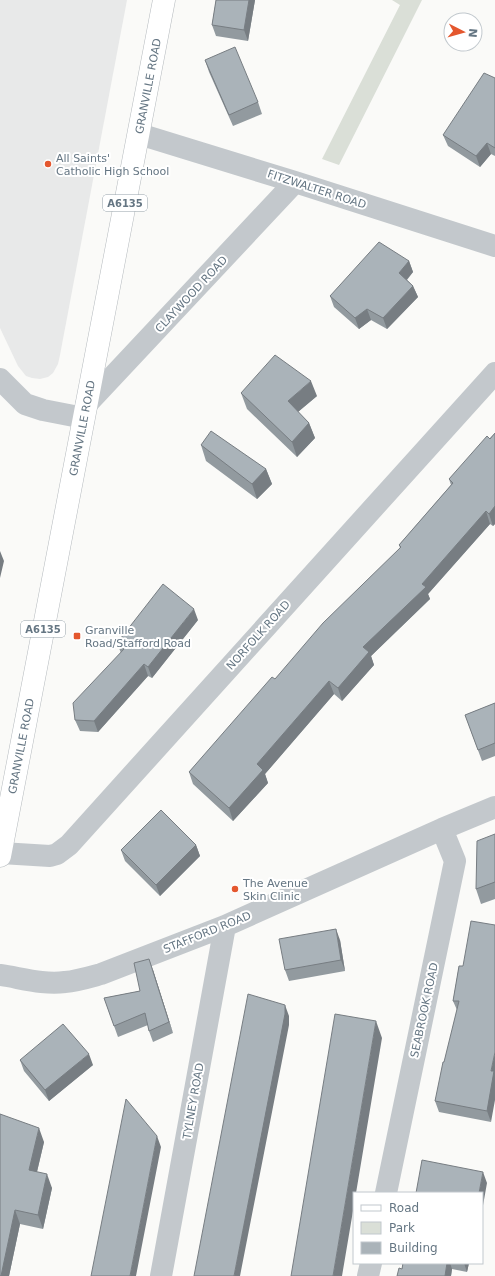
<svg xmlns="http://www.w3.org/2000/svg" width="495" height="1276" font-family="'DejaVu Sans',sans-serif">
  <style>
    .built { fill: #e8e9e9 }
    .green { fill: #dadfd7 }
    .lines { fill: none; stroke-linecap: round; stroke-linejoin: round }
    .primary-casing { stroke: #b5babe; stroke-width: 23 }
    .minor { stroke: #c3c8cc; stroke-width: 22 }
    .primary { stroke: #fff; stroke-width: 22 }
    .wall { fill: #929a9f }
    .shaded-wall { fill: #777d82 }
    .building { fill: #aab3b9; stroke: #777d82 }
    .poi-dot { fill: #e4572e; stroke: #fff; stroke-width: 1.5 }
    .labels { text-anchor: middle; stroke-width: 4; stroke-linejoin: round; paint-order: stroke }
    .shield { fill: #fff; stroke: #939fa8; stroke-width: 1 }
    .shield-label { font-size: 10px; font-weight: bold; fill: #657683 }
    .street-label { font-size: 11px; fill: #657683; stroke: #fff }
    .poi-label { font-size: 11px; fill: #657683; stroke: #fff; text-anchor: start }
  </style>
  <rect width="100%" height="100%" fill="#fafaf8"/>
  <path class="built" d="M0 0H127L60 355 58 364 53 373 48 377 40 379 32 378 26 376 18 366 0 328Z"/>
  <path class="green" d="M392 0H422L339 165 322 159 400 5Z"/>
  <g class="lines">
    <defs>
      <path id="primary" d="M0 856 164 0"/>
    </defs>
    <use href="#primary" class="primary-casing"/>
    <path class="minor" d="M139 134 295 182 495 246
      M0 379 25 404 43 410 84 418
      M86 405 295 182
      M1 853 50 856 57 854 69 845 495 373
      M0 975C21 978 44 985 65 982 77 981 90 977 101 974L225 926 442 829 495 807
      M386 1193 455 861 442 829
      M161 1276 225 926
      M368 1276 371 1263"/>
    <use href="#primary" class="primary"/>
  </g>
  <path class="wall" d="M216 0H255L248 41 216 36 212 25Z
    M205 60 258 102 262 114 233 126 209 72Z
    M495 78V156L491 154 480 167 448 146 443 135Z
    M409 261 413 272 407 280 413 286 418 297 387 329 371 320 359 329 334 307 330 296Z
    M241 393 317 396 298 412 309 423 315 438 297 457 247 409Z
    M495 433V524L493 526 490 524 428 594 430 599 371 656 374 665 342 701 334 694 265 774 268 783 233 821 193 784 189 772 275 679 400 548 399 545 451 485 449 479Z
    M201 445 266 469 272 484 257 499 206 461Z
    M198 620 152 678 148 676 98 732 80 731 75 720 121 653 117 643Z
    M495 703V756L482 761 465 715Z
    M495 834V899L481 904 476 889Z
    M196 845 200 856 160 896 125 861 121 850Z
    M340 940 345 971 289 981 285 970Z
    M459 966 491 1122 439 1112 435 1101 457 1010 453 1001Z
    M153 970 173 1033 153 1042 149 1031 148 1025 118 1037 104 998 140 991Z
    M20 1060 93 1065 49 1101 24 1071Z
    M0 1114 44 1142 37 1172 52 1188 43 1229 20 1224 9 1276H0Z
    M403 1263H469L467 1272 452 1269 451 1276H397L402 1269Z"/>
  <path class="shaded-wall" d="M249 0H255L248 41 244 30Z
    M487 143 491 154 480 167 476 156Z
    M409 261 413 272 403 284 399 273Z
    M413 286 418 297 387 329 383 318Z
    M367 309 371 320 359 329 355 318Z
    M311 381 317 396 293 416 288 401Z
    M309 423 315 438 297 457 292 442Z
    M266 469 272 484 257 499 252 484Z
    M495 506V524L493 526 489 514Z
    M486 511 490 524 428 594 430 599 371 656 374 665 342 701 338 688 363 647 422 584Z
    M0 551 4 561 0 578Z
    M194 609 198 620 152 678 148 667Z
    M144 664 148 676 98 732 94 721Z
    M329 681 334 694 265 774 268 783 233 821 229 808 257 764Z
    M196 845 200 856 160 896 156 885Z
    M336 929 340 940 345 971 341 960Z
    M149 959 153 970 173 1033 169 1022Z
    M285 1005 289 1016V1025L240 1276H234Z
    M376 1021 382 1038 356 1193H354V1205L342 1276H333Z
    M495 1052V1100L491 1122 487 1111 491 1071Z
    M89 1054 93 1065 49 1101 45 1090Z
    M39 1128 44 1142 34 1184 29 1170Z
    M157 1136 161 1147 136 1276H130Z
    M483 1172 487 1183 482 1211V1193H479Z
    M47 1174 52 1188 43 1229 38 1215Z
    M15 1210 20 1224 9 1276H1Z
    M447 1263H450L452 1269 451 1276H445Z
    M464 1263H469L467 1272Z"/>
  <path class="building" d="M216 0H249L244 30 212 25Z
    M235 47 258 102 229 115 205 60Z
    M484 73 495 78V148L487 143 476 156 443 135Z
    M379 242 409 261 399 273 413 286 383 318 367 309 355 318 330 296Z
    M275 355 311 381 288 401 309 423 292 442 241 393Z
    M211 431 266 469 252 484 201 445Z
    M495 433V506L489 514 486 511 422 584 426 587 363 647 369 652 338 688 329 681 257 764 263 770 229 808 189 772 272 677 275 679 323 623 401 547 399 545 453 483 449 479 487 436 490 439Z
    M163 584 194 609 148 667 144 664 94 721 75 720 73 703 124 649 117 643Z
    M495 703V743L478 750 465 715Z
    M161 810 196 845 156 885 121 850Z
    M495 834V882L476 889 477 841Z
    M471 921 495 925V1052L491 1071H494L487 1111 435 1101 443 1062H444L459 1001H453L459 966H463Z
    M336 929 341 960 285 970 279 939Z
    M149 959 169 1022 149 1031 145 1013 114 1026 104 998 140 991 134 963Z
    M248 994 285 1005V1014L234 1276H194Z
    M335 1014 376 1021 333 1276H291Z
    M63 1024 89 1054 45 1090 20 1060Z
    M126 1099 157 1136 130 1276H91Z
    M0 1114 39 1128 29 1170 47 1174 38 1215 15 1210 1 1276H0Z
    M422 1160 483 1172 479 1193H416Z
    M403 1263H447L445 1276H397L399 1268 402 1269Z"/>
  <g class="poi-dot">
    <circle cx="48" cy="164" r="4"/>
    <rect x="73" y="632" width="8" height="8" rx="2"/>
    <circle cx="235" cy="889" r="4"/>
  </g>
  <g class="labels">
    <g class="shield">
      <rect x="103" y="195" width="44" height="16" rx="3"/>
      <rect x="21" y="621" width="44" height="16" rx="3"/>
    </g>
    <g class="shield-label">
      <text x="125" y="207">A6135</text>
      <text x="43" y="633">A6135</text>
    </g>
    <g class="street-label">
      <text transform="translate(148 86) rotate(-79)" y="4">GRANVILLE ROAD</text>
      <text transform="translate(317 189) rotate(18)" y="4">FITZWALTER ROAD</text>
      <text transform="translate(191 294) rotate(-47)" y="4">CLAYWOOD ROAD</text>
      <text transform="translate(82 428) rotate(-79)" y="4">GRANVILLE ROAD</text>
      <text transform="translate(258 635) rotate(-48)" y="4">NORFOLK ROAD</text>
      <text transform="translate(21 746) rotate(-79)" y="4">GRANVILLE ROAD</text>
      <text transform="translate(207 932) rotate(-22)" y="4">STAFFORD ROAD</text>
      <text transform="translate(424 1010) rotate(-78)" y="4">SEABROOK ROAD</text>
      <text transform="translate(193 1101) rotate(-80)" y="4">TYLNEY ROAD</text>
    </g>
    <g class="poi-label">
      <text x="56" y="162">All Saints'<tspan x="56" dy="13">Catholic High School</tspan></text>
      <text x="85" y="634">Granville<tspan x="85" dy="13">Road/Stafford Road</tspan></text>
      <text x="243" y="887">The Avenue<tspan x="243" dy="13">Skin Clinic</tspan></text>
    </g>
  </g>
  <rect x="353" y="1192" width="130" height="72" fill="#ffffff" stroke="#c1c8cd"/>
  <rect x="361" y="1205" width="20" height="6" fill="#ffffff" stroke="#c1c8cd"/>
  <text x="389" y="1212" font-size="12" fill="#657683">Road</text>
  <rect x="361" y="1222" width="20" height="12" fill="#dadfd7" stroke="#c1c8cd"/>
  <text x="389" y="1232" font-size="12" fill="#657683">Park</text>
  <rect x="361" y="1242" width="20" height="12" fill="#aab3b9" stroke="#c1c8cd"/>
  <text x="389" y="1252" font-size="12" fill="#657683">Building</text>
  <g transform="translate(463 32) rotate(96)"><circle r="19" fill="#ffffff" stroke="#c1c8cd"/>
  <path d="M0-3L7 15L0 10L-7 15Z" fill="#e4572e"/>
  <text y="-6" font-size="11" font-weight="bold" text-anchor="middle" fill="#657683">N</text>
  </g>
</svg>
